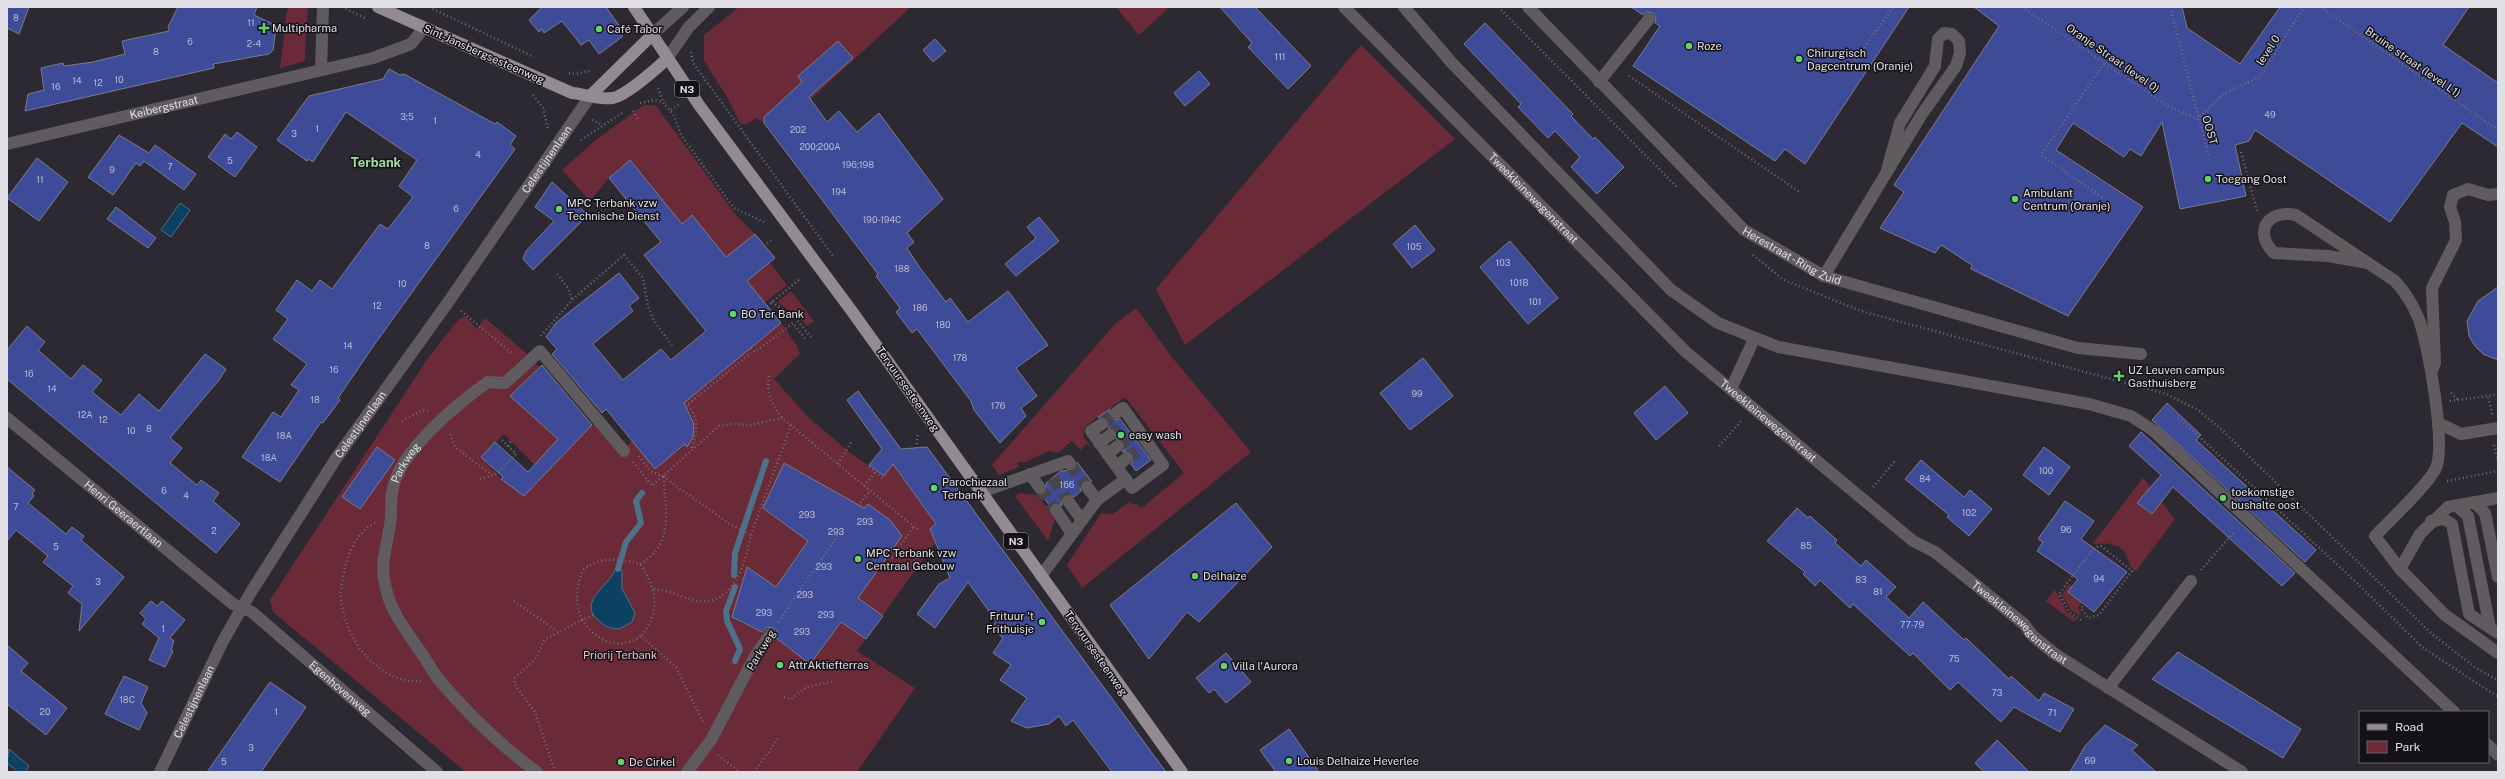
<svg xmlns="http://www.w3.org/2000/svg" width="2505" height="779" font-family="'Public Sans',sans-serif">
  <style>
    .green { fill: #6a2a38; fill-rule: evenodd }
    .water { fill: #0c4161; stroke: #4c7189 }
    .lines { fill: none; stroke-linecap: round; stroke-linejoin: round }
    .stream { stroke: #4c7189; stroke-width: 6 }
    .building { fill: #3d4b99; stroke: #797d89 }
    .minor-tunnel { stroke: #48444e; stroke-width: 12; stroke-dasharray: 12 6; stroke-linecap: butt }
    .path { stroke: #726e77; stroke-width: 2.5; stroke-dasharray: 1 3; stroke-linecap: butt }
    .minor { stroke: #605b5e; stroke-width: 12 }
    .major { stroke: #948a91; stroke-width: 12 }
    .poi-dot { fill: #63d469; stroke: #141217; stroke-width: 1.5 }
    .labels { text-anchor: middle; stroke-width: 3; stroke-linejoin: round; paint-order: stroke }
    .number-label { font-size: 9px; fill: #b9bbd4 }
    .shield { fill: #141217; stroke: #a4a2a9; stroke-width: 1 }
    .shield-label { font-size: 10px; font-weight: bold; fill: #e2e0e7 }
    .poi-label { font-size: 11px; fill: #e2e0e7; stroke: #141217; text-anchor: start }
    .street-label { font-size: 11px; fill: #e2e0e7; stroke: #141217 }
    .park-label { font-size: 11px; fill: #f4bec6; stroke: #141217 }
    .quarter-label { font-size: 13px; font-weight: bold; fill: #a0da9f; stroke: #141217 }
  </style>
  <rect width="100%" height="100%" fill="#2d2933"/>
  <path class="green" d="M288 7H308L307 23 298 25 285 23Z
    M739 7H911L811 99 794 90 764 117V123L756 118 745 125 740 123 727 97 704 61V35Z
    M1116 7H1170L1139 35Z
    M285 29 306 31 305 59 302 62 280 68Z
    M1361 45 1455 139 1185 345 1156 289Z
    M644 105H655L659 110 736 215 755 234 726 257 692 215 682 224 630 160 609 178 590 201 562 170 597 139Z
    M770 263 787 285 764 303 747 281Z
    M791 291 814 321 807 326 801 319 777 302Z
    M1136 308 1171 356 1251 452 1082 588 1067 565 1101 513 1113 514 1129 502 1132 504 1139 505V508L1144 506 1184 473 1125 397 1086 426 1083 436 1095 453 1087 444 1080 450 1072 441 1058 453 1049 451 1023 463 1021 461 1017 463 1019 467 999 475 992 465 1116 323Z
    M465 316 477 329 485 318 525 352 539 367 510 396 558 439 535 465 504 434 482 457 501 479 524 496 594 423 620 455 632 440 655 468C679 449 711 436 683 404L781 323 798 347 800 354 774 379 809 418 848 451 883 476 892 463 942 533 857 651 915 688 857 772H466L273 612 270 600 428 358 458 320ZM784 463 822 489 864 508 868 504 890 520 902 536 811 663 775 637 741 623 732 617 747 568 776 587 808 541 763 508Z
    M2143 478 2175 519 2136 571C2129 566 2129 562 2126 555 2120 542 2105 543 2093 544L2094 542Z
    M1020 493 1037 495 1055 518 1048 541 1015 496Z
    M2069 584 2073 586 2068 592 2082 603 2078 607 2081 615 2079 616 2071 610 2062 595Z
    M2055 590 2067 612 2076 619 2074 622 2046 601Z"/>
  <path class="water" d="M180 203 190 210 171 237 161 230Z
    M615 570H622V589L635 613 632 622 619 629C610 629 604 626 597 619 578 601 611 584 615 570Z
    M9 749 29 766 25 772H18L7 763Z"/>
  <g class="lines">
    <path class="stream" d="M618 569 626 542 641 523 636 501 642 493
      M734 575 735 553 766 461
      M735 661 740 649 727 621 726 611 735 587"/>
  </g>
  <path class="building" d="M7 7H29L19 34 7 28Z
    M178 7H257L254 15 273 24 276 28 273 50 269 54 213 64 214 68 25 111 28 94 44 90 41 68 63 63 64 66 93 62 125 54 122 41 169 31 168 27Z
    M542 7H606L623 31 622 37 599 54 589 40 581 45 562 21 544 33 542 29 539 32 529 20Z
    M1220 7H1255L1311 66 1288 89 1248 47 1252 43Z
    M1631 7H1909L1805 164 1785 149 1775 161 1633 66 1660 26 1655 23 1656 17 1653 13 1647 12 1643 15Z
    M1974 7H2182L2187 28 2240 64 2280 7H2469L2443 45 2498 83V147L2462 123 2390 222 2255 130 2249 141 2235 145 2246 196 2180 209 2162 122 2141 156 2130 149 2124 157 2073 123 2056 150 2143 207 2068 316 1971 269 1972 265 1941 245 1935 253 1880 228 1904 192 1894 185 1999 26Z
    M1485 23 1573 114 1571 116 1593 139 1595 137 1624 167 1597 194 1571 167 1580 157 1555 131 1548 138 1518 107 1521 104 1464 44Z
    M935 39 946 51 933 62 923 50Z
    M838 41 853 58 809 97 827 122 839 111 857 132 879 113 943 199 907 233 914 242 907 248 920 268 946 302 950 298 968 322 1008 291 1048 345 1016 368 1037 396 1021 408 1026 416 1000 443 974 410 971 401 917 329 912 333 896 312 900 308 876 276 878 274 764 123V117L802 82 798 76Z
    M389 69 400 75 404 74 495 124 497 122 516 136 510 145 515 149 372 348 338 398 340 400 323 423 321 422 280 482 242 457 273 412 281 417 299 390 291 385 307 364 273 339 288 319 276 310 297 280 312 291 320 280 332 289 380 224 388 229 413 197 399 186 417 160 346 112 313 162 308 159 307 161 277 140 309 96 383 79Z
    M1199 71 1210 84 1185 106 1174 93Z
    M237 132 257 147 235 177 208 157 225 134 231 139Z
    M119 135 149 153 155 145 196 174 184 190 144 161 140 166 136 163 113 195 88 177Z
    M37 158 68 182 39 221 7 198Z
    M630 160 682 224 692 215 726 257 755 234 775 258 747 281 781 323 684 403 694 424 693 437 687 447 685 444 655 469 606 409 602 413 552 354 557 349 546 337 556 323 568 313 619 273 639 298 629 306 633 311 593 344 623 380 661 349 671 360 706 331 644 255 661 242 609 178Z
    M552 182 588 215 533 270 523 259 526 251 554 221 535 207Z
    M116 207 156 238 148 248 107 219Z
    M1039 217 1059 241 1016 276 1005 264 1036 238 1027 227Z
    M1415 225 1435 250 1412 268 1393 244Z
    M1510 241 1558 298 1528 324 1480 267Z
    M2498 287V360L2483 354 2475 346 2469 336 2467 321 2478 301Z
    M27 326 45 342 38 350 71 379 83 365 102 380 92 392 121 415 139 394 159 411 205 354 226 369 219 380 170 438 182 448 170 463 197 485 201 480 219 493 213 501 240 524 216 553 7 379V350Z
    M1423 358 1453 396 1410 430 1380 393Z
    M542 365 592 425 524 496 501 479 503 477 481 457 495 442 528 472 558 439 510 396Z
    M1665 386 1688 413 1656 440 1634 413Z
    M858 391 901 449 927 447 1166 772H1112L1073 720 1066 726 1059 716 1049 724 1027 728 1011 721 1027 698 1000 680 1011 665 993 653 1003 638 992 628 996 621 968 582 935 628 917 614 939 584 950 578 930 529 936 524 893 464 884 476 869 465 882 449 847 400Z
    M2167 403 2201 435 2196 440 2316 550 2305 562 2152 420Z
    M1110 409V418L1116 420 1120 419 1151 460 1136 471 1131 464 1134 460 1133 454 1129 451 1122 452 1125 449 1124 442 1116 439V431L1108 428V420L1098 417Z
    M2141 432 2295 573 2282 586 2173 487 2152 514 2137 503 2161 475 2129 446Z
    M377 447 395 460 360 509 342 497Z
    M2044 447 2070 467 2049 495 2023 475Z
    M1921 460 1964 497 1970 490 1992 509 1969 536 1947 517 1949 515 1905 479Z
    M1077 462 1092 482 1086 480 1082 481 1080 488 1081 491 1074 497 1068 494 1063 495 1061 501 1062 506 1056 503 1050 506 1042 495 1047 491 1046 483 1061 471 1074 470Z
    M784 463 864 508 868 504 890 520 902 536 858 598 883 616 866 639 841 622 810 664 776 638 777 631 774 628 767 627 762 632 732 617 747 567 776 587 808 541 763 508Z
    M7 467 35 490 32 493 34 496 28 503 66 534 72 527 84 536 81 540 124 577 79 631 82 604 68 593 73 586 43 562 48 556 16 530 7 541Z
    M2065 501 2094 521 2081 539 2127 572 2094 612 2068 592 2078 579 2037 551 2043 542 2038 539Z
    M1236 503 1272 547 1199 622 1187 612 1149 659 1110 605Z
    M1797 508 1808 518 1810 516 1837 540 1835 543 1861 566 1866 560 1896 587 1886 597 1909 618 1923 602 1964 640 1966 638 2009 679 2011 676 2039 701 2044 693 2074 709 2060 732 2014 707 2001 722 1958 682 1950 690 1913 653 1910 656 1853 604 1850 608 1820 580 1815 586 1803 574 1805 572 1767 541Z
    M151 601 157 606 162 601 185 620 170 638 174 641 171 650 173 651 165 667 149 660 159 638 142 624 146 619 140 613Z
    M7 645 28 663 21 671 67 708 46 735 7 704Z
    M2178 652 2301 729 2283 758 2152 679Z
    M1226 653 1251 682 1226 703 1214 689 1209 693 1196 678Z
    M124 676 148 687 141 703 147 713 139 730 105 714Z
    M270 682 306 707 261 772H207Z
    M2105 725 2138 745 2132 750 2156 772H2070L2085 746Z
    M1289 729 1319 772H1276L1260 750Z
    M1997 740 2029 772H1984L1975 763Z"/>
  <g class="lines">
    <path class="minor-tunnel" d="M1102 424 1116 413
      M1110 435 1125 425
      M1118 446 1133 436
      M1127 458 1141 448
      M1070 464 1087 487
      M1053 478 1068 501
      M1040 488 1056 510"/>
    <path class="path" d="M342 7 365 18
      M429 7 534 57
      M1498 7 1678 188
      M2022 7 2168 106 2198 119 2223 94 2260 77 2304 7
      M2170 7 2209 157
      M2320 7 2498 130
      M285 26 306 27
      M691 52 693 63 833 256
      M1848 70 1893 7
      M569 73 576 74 592 70
      M1629 76 1801 193
      M658 88 663 102
      M533 95 543 108 548 129
      M640 103 654 100 663 102 674 116 681 135 734 208 764 222
      M671 110 680 104
      M633 111 638 119
      M592 120 603 125
      M581 140 622 113
      M2241 152 2257 211
      M2102 197 2041 155 2105 62
      M764 246 771 240
      M1753 255 1784 280 1861 311 2166 394 2198 410 2222 430 2432 634 2479 670 2498 680
      M557 274 568 288 572 300
      M772 302 796 319 811 337
      M767 306 800 279
      M461 311 513 354
      M541 336 572 300 624 255 643 278 648 306 654 321 672 345
      M751 348 755 352 793 323 806 340
      M769 376C766 392 772 405 782 418L918 530
      M2451 393 2458 400
      M2450 401 2488 396
      M2492 414 2488 396 2498 394
      M2178 417 2356 582 2422 647 2498 697
      M402 421 423 410 428 411
      M450 434 455 447 492 475
      M2494 445 2498 462
      M508 446 511 441
      M1719 446 1742 420
      M692 448C697 431 700 419 687 405L751 353
      M916 448 918 433
      M639 456 650 471 663 476
      M633 462 652 486 719 426 730 424 751 425 782 418
      M838 464 852 441
      M869 467 882 478
      M480 479 497 474 516 454 502 440
      M2447 481 2498 471
      M864 486 876 471
      M1873 487 1895 461
      M858 506 870 491
      M375 523C359 531 351 547 346 564 343 575 340 588 341 600 345 639 378 684 421 681
      M751 535 791 425
      M892 558 914 526
      M640 564C675 543 665 512 664 477L728 523 751 535C746 561 734 606 698 601 682 598 670 590 653 589
      M2201 570 2234 532
      M514 601 557 631
      M593 615 582 620C575 603 575 585 584 569 601 556 620 559 640 564 657 589 661 612 641 636
      M2081 620 2070 613 2059 594 2095 547 2101 546 2132 571 2099 615 2088 618 2081 608 2084 604
      M778 622 841 531
      M784 697 791 699 807 687 832 682
      M718 755 740 772
      M555 772 535 712 514 684 515 678 537 657 544 640 582 620C597 641 617 652 641 636L676 667 703 722
      M754 772 778 739"/>
    <g class="minor">
      <path id="s1" d="M1344 7 1686 352 1913 541 1935 552 2024 624 2033 636 2055 654 2242 772"/>
      <path d="M1404 7 1451 62 1671 290 1718 323 1778 347 2089 404 2131 416 2154 431 2454 712"/>
      <path id="s2" d="M1528 7 1744 230 1824 276 2078 348 2141 354"/>
      <path d="M653 34 683 7"/>
      <path d="M667 59 688 28 709 7"/>
      <path d="M321 70 323 7"/>
      <path d="M1599 82 1649 19"/>
      <path id="s3" d="M7 144 373 58 411 44 424 28"/>
      <path d="M2368 263 2328 256 2274 253C2253 232 2267 209 2296 215L2395 281C2405 292 2412 303 2418 317 2428 342 2446 444 2436 468 2429 484 2388 522 2375 536L2400 569 2445 615 2498 653"/>
      <path d="M1824 276 1922 114 1956 66 1960 53 1959 41 1952 34 1944 33 1938 39 1935 66 1900 123 1887 170"/>
      <path d="M2433 368 2435 363 2432 288 2456 240 2455 222 2450 207 2453 195 2468 189 2488 195 2498 194"/>
      <path d="M1731 389 1754 339"/>
      <path id="s4" d="M7 418 233 604 252 612 437 772"/>
      <path d="M2438 423 2461 434 2498 428"/>
      <path d="M1102 424 1091 431 1132 488 1163 465 1123 408 1116 413"/>
      <path d="M1099 443 1110 435"/>
      <path d="M1107 454 1118 446"/>
      <path d="M1117 466 1127 458"/>
      <path d="M1030 474 1040 488"/>
      <path d="M1087 487 1097 500"/>
      <path d="M981 492 1068 461 1070 464"/>
      <path d="M1068 501 1082 520"/>
      <path d="M2474 502 2485 513 2498 577"/>
      <path d="M2457 506 2468 516 2490 628"/>
      <path d="M1056 510 1072 534"/>
      <path d="M2431 521 2444 519 2452 524 2469 614 2498 633"/>
      <path d="M2400 569 2420 534 2448 507 2498 498"/>
      <path d="M1041 576 1097 500 1126 479"/>
      <path d="M2108 688 2191 581"/>
      <path d="M2488 745 2498 755"/>
      <path id="s5" d="M160 772 223 641 251 592 337 457 449 301 591 95"/>
      <path id="s6" d="M537 772C501 746 469 715 440 681 432 672 427 660 420 651 406 631 389 609 385 584 380 564 387 544 390 525 392 513 390 500 393 488 400 451 458 403 488 382L505 383 540 351 624 451"/>
      <path d="M687 772 711 740 754 658 770 634"/>
    </g>
    <path class="major" d="M378 7 572 93C585 94 600 100 613 98 626 95 656 69 667 59
      M634 7 699 105 851 310 1182 772
      M591 95 653 34"/>
  </g>
  <g class="poi-dot">
    <path d="M262 22h4v4h4v4h-4v4h-4v-4h-4v-4h4z"/>
    <circle cx="599" cy="29" r="4"/>
    <circle cx="1689" cy="46" r="4"/>
    <circle cx="1799" cy="59" r="4"/>
    <circle cx="2208" cy="179" r="4"/>
    <circle cx="2015" cy="199" r="4"/>
    <circle cx="559" cy="209" r="4"/>
    <circle cx="733" cy="314" r="4"/>
    <path d="M2117 370h4v4h4v4h-4v4h-4v-4h-4v-4h4z"/>
    <circle cx="1121" cy="435" r="4"/>
    <circle cx="934" cy="488" r="4"/>
    <circle cx="2223" cy="498" r="4"/>
    <circle cx="858" cy="559" r="4"/>
    <circle cx="1195" cy="576" r="4"/>
    <circle cx="1042" cy="622" r="4"/>
    <circle cx="780" cy="665" r="4"/>
    <circle cx="1224" cy="666" r="4"/>
    <circle cx="1289" cy="761" r="4"/>
    <circle cx="621" cy="762" r="4"/>
  </g>
  <g class="labels">
    <g class="number-label">
      <text x="16" y="21">8</text>
      <text x="251" y="26">11</text>
      <text x="190" y="45">6</text>
      <text x="254" y="47">2-4</text>
      <text x="156" y="55">8</text>
      <text x="1280" y="60">111</text>
      <text x="119" y="83">10</text>
      <text x="77" y="84">14</text>
      <text x="98" y="86">12</text>
      <text x="56" y="90">16</text>
      <text x="2270" y="118">49</text>
      <text x="407" y="120">3;5</text>
      <text x="435" y="124">1</text>
      <text x="317" y="132">1</text>
      <text x="798" y="133">202</text>
      <text x="294" y="137">3</text>
      <text x="820" y="150">200;200A</text>
      <text x="478" y="158">4</text>
      <text x="230" y="164">5</text>
      <text x="858" y="168">196;198</text>
      <text x="170" y="170">7</text>
      <text x="112" y="173">9</text>
      <text x="40" y="183">11</text>
      <text x="839" y="195">194</text>
      <text x="456" y="212">6</text>
      <text x="882" y="223">190-194C</text>
      <text x="427" y="249">8</text>
      <text x="1414" y="250">105</text>
      <text x="1503" y="266">103</text>
      <text x="902" y="272">188</text>
      <text x="1519" y="286">101B</text>
      <text x="402" y="287">10</text>
      <text x="1535" y="305">101</text>
      <text x="377" y="309">12</text>
      <text x="920" y="311">186</text>
      <text x="943" y="328">180</text>
      <text x="348" y="349">14</text>
      <text x="960" y="361">178</text>
      <text x="334" y="373">16</text>
      <text x="29" y="377">16</text>
      <text x="52" y="392">14</text>
      <text x="1417" y="397">99</text>
      <text x="315" y="403">18</text>
      <text x="998" y="409">176</text>
      <text x="85" y="418">12A</text>
      <text x="103" y="423">12</text>
      <text x="149" y="432">8</text>
      <text x="131" y="434">10</text>
      <text x="284" y="439">18A</text>
      <text x="269" y="461">18A</text>
      <text x="2046" y="474">100</text>
      <text x="1925" y="482">84</text>
      <text x="1067" y="488">166</text>
      <text x="164" y="494">6</text>
      <text x="186" y="499">4</text>
      <text x="16" y="510">7</text>
      <text x="1969" y="516">102</text>
      <text x="807" y="518">293</text>
      <text x="865" y="525">293</text>
      <text x="2066" y="533">96</text>
      <text x="214" y="534">2</text>
      <text x="836" y="535">293</text>
      <text x="1806" y="549">85</text>
      <text x="56" y="550">5</text>
      <text x="824" y="570">293</text>
      <text x="2099" y="582">94</text>
      <text x="1861" y="583">83</text>
      <text x="98" y="585">3</text>
      <text x="1878" y="595">81</text>
      <text x="805" y="598">293</text>
      <text x="764" y="616">293</text>
      <text x="826" y="618">293</text>
      <text x="1912" y="628">77-79</text>
      <text x="163" y="632">1</text>
      <text x="802" y="635">293</text>
      <text x="1954" y="662">75</text>
      <text x="1997" y="696">73</text>
      <text x="127" y="703">18C</text>
      <text x="45" y="715">20</text>
      <text x="276" y="715">1</text>
      <text x="2052" y="716">71</text>
      <text x="251" y="751">3</text>
      <text x="2090" y="764">69</text>
      <text x="224" y="765">5</text>
    </g>
    <g class="shield">
      <rect x="675" y="81" width="24" height="16" rx="3"/>
      <rect x="1004" y="533" width="24" height="16" rx="3"/>
    </g>
    <g class="shield-label">
      <text x="687" y="93">N3</text>
      <text x="1016" y="545">N3</text>
    </g>
    <g class="poi-label">
      <text x="272" y="32">Multipharma</text>
      <text x="607" y="33">Café Tabor</text>
      <text x="1697" y="50">Roze</text>
      <text x="1807" y="57">Chirurgisch<tspan x="1807" dy="13">Dagcentrum (Oranje)</tspan></text>
      <text x="2216" y="183">Toegang Oost</text>
      <text x="2023" y="197">Ambulant<tspan x="2023" dy="13">Centrum (Oranje)</tspan></text>
      <text x="567" y="207">MPC Terbank vzw<tspan x="567" dy="13">Technische Dienst</tspan></text>
      <text x="741" y="318">BO Ter Bank</text>
      <text x="2128" y="374">UZ Leuven campus<tspan x="2128" dy="13">Gasthuisberg</tspan></text>
      <text x="1129" y="439">easy wash</text>
      <text x="942" y="486">Parochiezaal<tspan x="942" dy="13">Terbank</tspan></text>
      <text x="2231" y="496">toekomstige<tspan x="2231" dy="13">bushalte oost</tspan></text>
      <text x="866" y="557">MPC Terbank vzw<tspan x="866" dy="13">Centraal Gebouw</tspan></text>
      <text x="1203" y="580">Delhaize</text>
      <text x="1034" y="620" text-anchor="end">Frituur 't<tspan x="1034" dy="13">Frithuisje</tspan></text>
      <text x="788" y="669">AttrAktiefterras</text>
      <text x="1232" y="670">Villa l'Aurora</text>
      <text x="1297" y="765">Louis Delhaize Heverlee</text>
      <text x="629" y="766">De Cirkel</text>
    </g>
    <g class="street-label">
      <text transform="translate(2268 50) rotate(-57)" y="4">level 0</text>
      <text transform="translate(484 54) rotate(24)" y="4">Sint-Jansbergsesteenweg</text>
      <text transform="translate(2113 58) rotate(35)" y="4">Oranje Straat (level 0)</text>
      <text transform="translate(2413 62) rotate(35)" y="4">Bruine straat (level L1)</text>
      <text dy="4" stroke="none"><textPath href="#s3" startOffset="161">Keibergstraat</textPath></text>
      <text transform="translate(2210 130) rotate(74)" y="4">OOST</text>
      <text dy="4" stroke="none"><textPath href="#s5" startOffset="726">Celestijnenlaan</textPath></text>
      <text dy="4" stroke="none"><textPath href="#s1" startOffset="269">Tweekleinewegenstraat</textPath></text>
      <text dy="4" stroke="none"><textPath href="#s2" startOffset="365">Herestraat - Ring Zuid</textPath></text>
      <text transform="translate(908 389) rotate(55)" y="4">Tervuursesteenweg</text>
      <text dy="4" stroke="none"><textPath href="#s1" startOffset="593">Tweekleinewegenstraat</textPath></text>
      <text dy="4" stroke="none"><textPath href="#s5" startOffset="402">Celestijnenlaan</textPath></text>
      <text dy="4" stroke="none"><textPath href="#s6" startOffset="371">Parkweg</textPath></text>
      <text dy="4" stroke="none"><textPath href="#s4" startOffset="151">Henri Geeraertlaan</textPath></text>
      <text dy="4" stroke="none"><textPath href="#s1" startOffset="916">Tweekleinewegenstraat</textPath></text>
      <text transform="translate(761 650) rotate(-59)" y="4">Parkweg</text>
      <text transform="translate(1096 653) rotate(55)" y="4">Tervuursesteenweg</text>
      <text dy="4" stroke="none"><textPath href="#s4" startOffset="430">Egenhovenweg</textPath></text>
      <text dy="4" stroke="none"><textPath href="#s5" startOffset="78">Celestijnenlaan</textPath></text>
    </g>
    <g class="park-label">
      <text x="620" y="659">Priorij Terbank</text>
    </g>
    <g class="quarter-label">
      <text x="376" y="167">Terbank</text>
    </g>
  </g>
  <rect width="2505" height="779" fill="none" stroke="#e2e0e7" stroke-width="16"/>
  <rect x="2359" y="711" width="130" height="52" fill="#141217" stroke="#66646a"/>
  <rect x="2367" y="724" width="20" height="6" fill="#948a91" stroke="#66646a"/>
  <text x="2395" y="731" font-size="12" fill="#e2e0e7">Road</text>
  <rect x="2367" y="741" width="20" height="12" fill="#6a2a38" stroke="#66646a"/>
  <text x="2395" y="751" font-size="12" fill="#e2e0e7">Park</text>
</svg>
